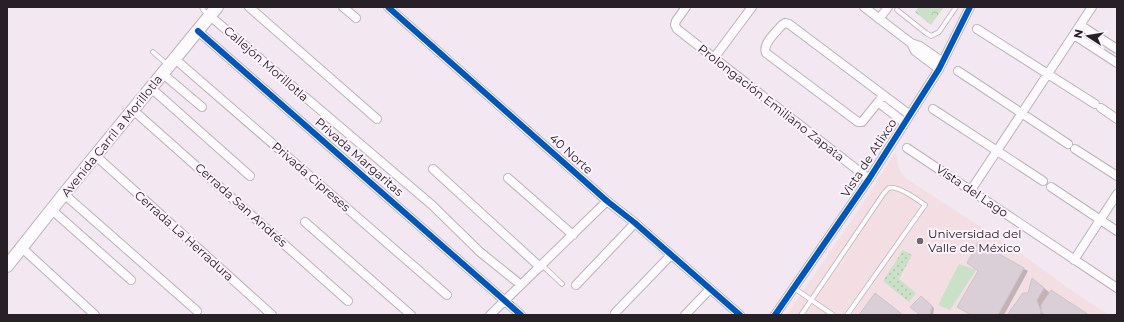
<svg xmlns="http://www.w3.org/2000/svg" width="1124" height="322" font-family="Montserrat,sans-serif">
  <style>
    .education { fill: #f3dfe3 }
    .park { fill: url(#park-crowns) }
    .garden { fill: url(#garden-dots) }
    .pitch { fill: #cae0c7 }
    .shadow { fill: #0003 }
    .building { fill: #dacfd7; stroke: #cdc3ca }
    .lines { fill: none; stroke-linecap: round; stroke-linejoin: round }
    .lane-casing { stroke: #bbb2ba; stroke-width: 5.5 }
    .street-casing { stroke: #bbb2ba; stroke-width: 10 }
    .secondary-casing { stroke: #bbb2ba; stroke-width: 14 }
    .lane { stroke: #fdfbfd; stroke-width: 4 }
    .street { stroke: #fdfbfd; stroke-width: 8 }
    .secondary { stroke: #fdfbfd; stroke-width: 12 }
    .cycleway-casing { stroke: #fdf3fc; stroke-width: 8 }
    .cycleway { stroke: #0057b8; stroke-width: 6 }
    .poi-dot { fill: #6f666e; stroke: #fdf3fc; stroke-width: 1.5 }
    .labels { text-anchor: middle; stroke-width: 4; stroke-linejoin: round; paint-order: stroke }
    .street-label { font-size: 12px; fill: #282027; stroke: #fdf3fc }
    .poi-label { font-size: 12px; fill: #282027; stroke: #fdf3fc; text-anchor: start }
  </style>
  <defs>
    <pattern id="park-crowns" width="20" height="18" patternUnits="userSpaceOnUse"><rect width="20" height="18" fill="#cae0c7"/><path d="M2 6a3 3 0 1 1 6 0M12 15a3 3 0 1 1 6 0" fill="none" stroke="#aec0ab"/></pattern>
    <pattern id="garden-dots" width="8" height="8" patternUnits="userSpaceOnUse"><rect width="8" height="8" fill="#cae0c7"/><path d="M2 2h.1M6 6h.1" fill="none" stroke="#aec0ab" stroke-width="1.8" stroke-linecap="round"/></pattern>
  </defs>
  <rect width="100%" height="100%" fill="#f3e7f2"/>
  <path class="education" d="M896 151 898 166 901 173 907 179 987 231 1019 252 1068 288 1109 315H787L859 209Z"/>
  <path class="park" d="M919 7H944L931 25 915 12Z"/>
  <path class="garden" d="M903 250 912 255 899 279 916 293 909 302 883 281Z"/>
  <path class="pitch" d="M959 264 976 270 950 310 938 305Z"/>
  <path class="shadow" d="M979 243 1028 271 1004 315H973L979 271Z
    M1032 280 1038 283 1050 293 1088 315H1008L1029 294Z
    M924 299 934 308 933 315H922Z"/>
  <path class="building" d="M978 242 1024 268 998 315H971L957 307 978 271 967 263Z
    M1032 278 1044 288 1037 300 1041 312 1039 315H1007L1023 293H1028Z
    M1051 290 1089 315H1046L1041 312V305Z
    M875 293 903 315H859Z
    M921 296 932 306 930 315H920L910 307Z"/>
  <g class="lines">
    <defs>
      <path id="lane" d="M202 7 204 11 209 15
        M897 10 926 33 931 36 939 32 956 7
        M153 52 168 65
        M542 265 562 284
        M794 288 833 315
        M801 315 884 193C886 191 887 189 889 188 898 185 918 200 925 205L847 315"/>
      <path id="street" d="M249 7 377 119
        M343 7 356 18
        M388 7 607 201 635 223 740 315
        M686 7 676 21 675 25 677 29 869 179
        M864 7 911 43 920 46 943 62
        M210 16 432 205 480 252 521 285
        M879 19 888 7
        M1080 25 1117 49
        M977 29 1095 104
        M198 31 521 315
        M1074 35 1117 63
        M911 43 915 51 939 69
        M714 58 752 7
        M175 59 447 295
        M958 71 1068 144
        M163 74 202 107
        M151 88 250 176
        M883 96 862 122H858L766 53C762 44 776 32 782 25L785 23 789 24 910 115
        M878 102 905 123
        M1101 108 1117 119
        M933 109 1043 181
        M133 110 348 301
        M907 148 1117 288
        M1075 149 1117 176
        M96 156 272 315
        M433 169 540 267
        M508 178 573 235
        M1051 187 1117 231
        M971 190 1092 7
        M64 194 197 311
        M52 210 131 280
        M305 222 411 315
        M22 248 95 315
        M1074 260 1117 194
        M576 285 635 223
        M615 313 671 255
        M490 315 607 201
        M685 315 710 289
        M775 315 869 179 939 69 970 7"/>
      <path id="secondary" d="M7 266 64 194 217 7"/>
    </defs>
    <use href="#lane" class="lane-casing"/>
    <use href="#street" class="street-casing"/>
    <use href="#secondary" class="secondary-casing"/>
    <use href="#lane" class="lane"/>
    <use href="#street" class="street"/>
    <use href="#secondary" class="secondary"/>
    <defs>
      <path id="cycleway" d="M388 7 607 201 635 223 740 315
        M198 31 521 315
        M775 315 869 179 939 69 970 7"/>
    </defs>
    <use href="#cycleway" class="cycleway-casing"/>
    <use href="#cycleway" class="cycleway"/>
  </g>
  <circle class="poi-dot" cx="920" cy="241" r="4"/>
  <g class="labels">
    <g class="street-label">
      <text transform="translate(266 64) rotate(41)" y="4">Callejón Morillotla</text>
      <text transform="translate(771 103) rotate(38)" y="4">Prolongación Emiliano Zapata</text>
      <text transform="translate(112 136) rotate(-51)" y="4">Avenida Carril a Morillotla</text>
      <text transform="translate(571 154) rotate(42)" y="4">40 Norte</text>
      <text transform="translate(359 157) rotate(41)" y="4">Privada Margaritas</text>
      <text transform="translate(869 158) rotate(-57)" y="4">Vista de Atlixco</text>
      <text transform="translate(311 177) rotate(41)" y="4">Privada Cipreses</text>
      <text transform="translate(972 191) rotate(34)" y="4">Vista del Lago</text>
      <text transform="translate(241 205) rotate(42)" y="4">Cerrada San Andrés</text>
      <text transform="translate(184 236) rotate(42)" y="4">Cerrada La Herradura</text>
    </g>
    <g class="poi-label">
      <text x="928" y="238">Universidad del<tspan x="928" dy="14">Valle de México</tspan></text>
    </g>
  </g>
  <rect width="1124" height="322" fill="none" stroke="#282027" stroke-width="16"/>
  <g transform="translate(1088 36) rotate(282)" stroke="#fdf3fc" stroke-width="3" paint-order="stroke">
  <path d="M0-3L7 15L0 10L-7 15Z" fill="#282027"/>
  <text y="-6" font-size="11" font-weight="bold" text-anchor="middle" fill="#282027">N</text>
  </g>
</svg>
